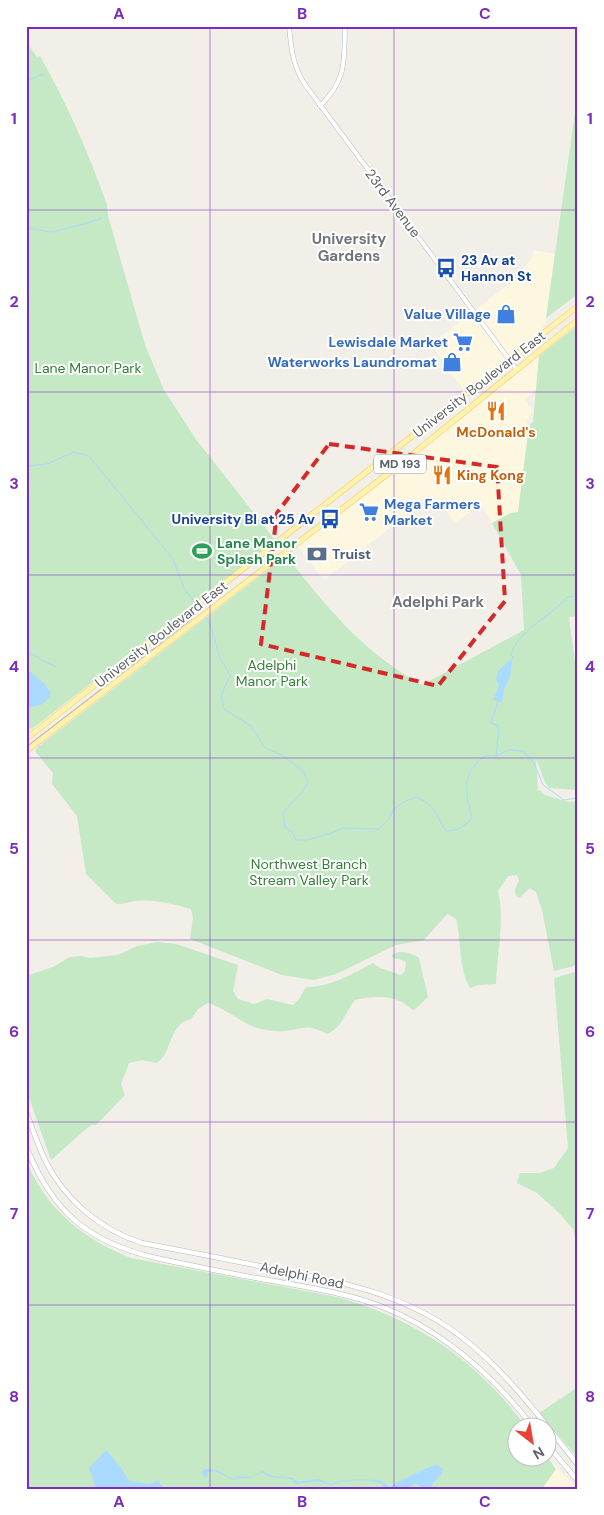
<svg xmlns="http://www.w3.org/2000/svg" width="604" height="1515" font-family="'DM Sans',sans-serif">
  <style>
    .commercial { fill: #fef7e0 }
    .green { fill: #c5e8c5 }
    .water { fill: #aadaff }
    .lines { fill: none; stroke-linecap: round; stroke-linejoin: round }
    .stream { stroke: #aadaff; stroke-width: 1 }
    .tertiary-casing { stroke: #b5b8bc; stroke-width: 5 }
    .secondary-casing { stroke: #b6babf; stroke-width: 5.5 }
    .primary-casing { stroke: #f2c960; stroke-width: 6 }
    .tertiary { stroke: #fff; stroke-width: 4 }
    .secondary { stroke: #fff; stroke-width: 4.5 }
    .primary { stroke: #fff2af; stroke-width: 5 }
    .tram { stroke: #b6b7b8; stroke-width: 1 }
    .marked { fill: none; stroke: #d62828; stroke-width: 4; stroke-dasharray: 10 6; stroke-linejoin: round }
    .grid { fill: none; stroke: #7b2cbf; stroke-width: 1; stroke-opacity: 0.55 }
    .labels { text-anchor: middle; stroke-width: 4; stroke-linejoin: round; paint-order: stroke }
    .shield { fill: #fff; stroke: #8f9295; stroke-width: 1 }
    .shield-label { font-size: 12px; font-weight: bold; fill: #5f6368 }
    .street-label { font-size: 14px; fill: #5f6368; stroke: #fff }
    .transit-label { font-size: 14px; font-weight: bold; fill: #164399; stroke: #fff; text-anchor: start }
    .shop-label { font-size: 14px; font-weight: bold; fill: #366cbe; stroke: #fff; text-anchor: end }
    .park-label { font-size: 14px; fill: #348238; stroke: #fff }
    .food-label { font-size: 14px; font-weight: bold; fill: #c56008; stroke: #fff }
    .leisure-label { font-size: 14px; font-weight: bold; fill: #27864d; stroke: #fff; text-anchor: start }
    .service-label { font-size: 14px; font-weight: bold; fill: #4e5e75; stroke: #fff; text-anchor: start }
    .neighbourhood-label { font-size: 15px; font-weight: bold; fill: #70757a; stroke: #fff }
    .neatline { fill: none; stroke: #7b2cbf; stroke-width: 2 }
    .grid-label { font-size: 16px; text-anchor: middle; font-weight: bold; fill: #7b2cbf }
  </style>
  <rect width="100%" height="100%" fill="#f1efe8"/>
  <path class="commercial" d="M534 250 555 254 545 324 539 333 464 391 431 344 513 281 531 259Z
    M539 356 536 390 525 399 533 411 526 421 529 426 518 513H511L492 523 481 504 455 523 438 501 431 495 324 580 297 545Z
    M547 1455 577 1489H508L546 1458Z"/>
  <path class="green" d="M26 41 37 57 40 56C68 106 88 151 107 205L108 216 145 345 164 390 195 438 275 540 32 729 30 728 26 731Z
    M578 91V294L546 318Z
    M578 325V616L569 617 578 686V790L549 788 545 782 536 759 538 790 541 791 544 795 569 802 578 801V965L554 971 542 910 536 892 530 888 519 898 516 896 515 890 519 880 517 875 508 876 498 891C505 921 497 953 496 984L478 985 470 988C458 967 462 942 456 919L447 914 424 940 396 945 336 974 314 980 282 975 190 939 193 918 191 909C173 904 154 899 135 901 128 902 123 904 116 904L86 874 77 816 52 784 53 773 35 751 39 746 285 557 288 558C329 610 363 652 422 685L524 630 521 575 492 523 511 513 518 512 529 426 533 422 539 356Z
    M157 942 176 944 238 965 233 991 238 999 254 1004 267 999 293 1005 299 999 306 987C331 987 352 974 373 963L380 968 401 975 405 971 406 962 399 959 393 958 392 955C401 949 411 953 419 958L428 997 414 1010C408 1008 405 1003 400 1001 386 995 369 997 355 1000 344 1013 344 1026 327 1034 302 1020 299 1033 275 1031 245 1030 235 1012 208 1003L198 1009 191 1019C169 1023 172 1053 157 1063L142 1060 129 1063 121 1084 125 1095 96 1125H92L87 1128 51 1160 26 1089V976L53 967 70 957 81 956 90 958 118 955 137 946Z
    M578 971V1270L574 1230 558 1212 537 1193 517 1183 520 1173H540L554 1168 568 1148 554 978Z
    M26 1161C48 1211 82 1238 131 1258L337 1297C416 1319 478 1361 526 1427L516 1428V1458H546L547 1456 556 1469 542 1489H26Z
    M578 1387V1458L539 1413Z"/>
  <path class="water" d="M509 661H512L510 677 504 689 502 703 493 700 499 686 496 679 498 671Z
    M26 668 45 684 51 694C46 704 38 708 26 707Z
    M106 1450 121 1468 129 1481 149 1484 158 1481 163 1487V1489H96L89 1468Z
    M434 1465H438L443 1469 442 1474 433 1483 431 1489H424L415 1483 408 1489H386C384 1487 382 1484 380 1483 370 1479 341 1480 332 1485L317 1481 295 1484 292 1479 270 1477 262 1472 249 1478H237L234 1480 215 1471 207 1472 208 1476 205 1477 201 1473 205 1469 216 1470 233 1479 238 1476 250 1477 263 1471 272 1476 292 1478 298 1482 318 1479 331 1484C340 1479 374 1478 383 1482 385 1483 387 1485 389 1487 403 1479 418 1472 434 1465Z"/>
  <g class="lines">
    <path class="stream" d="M26 81 43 74
      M26 228 51 232 84 224 102 218
      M26 466 47 464 74 452 89 456 173 559 184 588 196 604
      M204 616 210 623 220 658 230 675 221 696 224 709 251 726 265 748 282 755 303 771 308 782C303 794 292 802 283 813L285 827 293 833 296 840H307L332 833 342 828 379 829 388 820 394 809 404 802 416 797C423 800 432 805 436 813 440 820 441 826 447 831L459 829 471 820V814L467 797V781L470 771 479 760 485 756H496L509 750 523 751 534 763 543 785 564 800 578 798
      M26 651 56 667
      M510 661 513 657 511 654C520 628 551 617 567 597L574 596
      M496 755 499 730 498 726 491 723 498 701"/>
    <defs>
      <path id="tertiary" d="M289 26C291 49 293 67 306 86L517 370
        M320 106C347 79 344 62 345 26"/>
      <path id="secondary" d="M26 1112C33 1129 38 1146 46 1162 66 1201 101 1230 142 1243 184 1251 226 1259 269 1268 342 1282 410 1294 469 1343 510 1376 545 1424 578 1465
        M26 1146C52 1212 88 1242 156 1258 197 1267 238 1275 279 1282 315 1289 351 1294 385 1308 445 1332 494 1377 534 1428
        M546 1443 578 1481"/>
      <path id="primary" d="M26 739 578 306
        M26 751 398 466 578 320"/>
    </defs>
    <use href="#tertiary" class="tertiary-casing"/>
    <use href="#secondary" class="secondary-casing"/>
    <use href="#primary" class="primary-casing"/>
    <use href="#tertiary" class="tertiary"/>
    <use href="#secondary" class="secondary"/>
    <use href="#primary" class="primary"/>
    <path class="tram" d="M26 747 192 619"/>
  </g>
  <path class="marked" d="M329 444 497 467 505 601 438 686 261 644 277 513Z"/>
  <path class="grid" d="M210 26V1489M394 26V1489M26 210H578M26 392H578M26 575H578M26 758H578M26 940H578M26 1122H578M26 1305H578"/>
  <defs>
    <symbol id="bus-bare" viewBox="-9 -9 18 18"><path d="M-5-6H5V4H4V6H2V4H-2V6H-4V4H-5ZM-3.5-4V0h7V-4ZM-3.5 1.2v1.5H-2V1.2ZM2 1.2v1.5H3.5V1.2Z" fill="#1a4fb4" stroke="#fff" stroke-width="2.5" paint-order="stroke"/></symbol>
    <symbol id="shop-bare" viewBox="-9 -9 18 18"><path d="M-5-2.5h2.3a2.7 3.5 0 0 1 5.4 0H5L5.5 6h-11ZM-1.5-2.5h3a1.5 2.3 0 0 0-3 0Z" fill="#3f7fe0" stroke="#fff" stroke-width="2.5" paint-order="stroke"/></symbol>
    <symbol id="supermarket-bare" viewBox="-9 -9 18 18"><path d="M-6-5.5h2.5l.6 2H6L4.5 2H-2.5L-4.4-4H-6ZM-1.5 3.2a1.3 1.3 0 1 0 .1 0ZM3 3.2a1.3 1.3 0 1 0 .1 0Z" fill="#3f7fe0" stroke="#fff" stroke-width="2.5" paint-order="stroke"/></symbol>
    <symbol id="restaurant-bare" viewBox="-9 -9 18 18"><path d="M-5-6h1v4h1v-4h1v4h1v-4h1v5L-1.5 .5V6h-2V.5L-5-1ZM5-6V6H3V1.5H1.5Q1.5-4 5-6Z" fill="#e8710a" stroke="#fff" stroke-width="2.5" paint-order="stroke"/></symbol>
    <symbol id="stadium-bare" viewBox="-9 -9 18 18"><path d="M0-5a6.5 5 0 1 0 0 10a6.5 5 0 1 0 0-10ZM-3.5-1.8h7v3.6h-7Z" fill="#2e9e5b" stroke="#fff" stroke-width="2.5" paint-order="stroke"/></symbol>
    <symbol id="bank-bare" viewBox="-9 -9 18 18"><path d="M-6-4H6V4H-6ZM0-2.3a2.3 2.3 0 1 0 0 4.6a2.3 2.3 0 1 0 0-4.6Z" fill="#5c6f8a" stroke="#fff" stroke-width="2.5" paint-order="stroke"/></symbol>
  </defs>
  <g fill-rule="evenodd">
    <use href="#bus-bare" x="432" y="254" width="28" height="28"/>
    <use href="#shop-bare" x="492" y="300" width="28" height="28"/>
    <use href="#supermarket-bare" x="449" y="328" width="28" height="28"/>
    <use href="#shop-bare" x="438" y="348" width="28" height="28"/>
    <use href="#restaurant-bare" x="482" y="397" width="28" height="28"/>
    <use href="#restaurant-bare" x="428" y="461" width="28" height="28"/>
    <use href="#supermarket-bare" x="355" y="498" width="28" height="28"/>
    <use href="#bus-bare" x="316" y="505" width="28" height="28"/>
    <use href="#stadium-bare" x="188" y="537" width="28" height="28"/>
    <use href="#bank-bare" x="303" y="540" width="28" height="28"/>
  </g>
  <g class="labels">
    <rect class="shield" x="374" y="454.5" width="52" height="19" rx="4"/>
    <g class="shield-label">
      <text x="400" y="468">MD 193</text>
    </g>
    <g class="street-label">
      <text transform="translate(393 203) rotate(53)" y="5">23rd Avenue</text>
      <text transform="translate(479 384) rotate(-38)" y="5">University Boulevard East</text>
      <text transform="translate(161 634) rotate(-38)" y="5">University Boulevard East</text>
      <text transform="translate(302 1275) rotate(12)" y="5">Adelphi Road</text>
    </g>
    <g class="transit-label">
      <text x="461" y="265">23 Av at<tspan x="461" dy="16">Hannon St</tspan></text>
      <text x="315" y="524" text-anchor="end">University Bl at 25 Av</text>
    </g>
    <g class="shop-label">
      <text x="491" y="319">Value Village</text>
      <text x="448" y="347">Lewisdale Market</text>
      <text x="437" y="367">Waterworks Laundromat</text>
      <text x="384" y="509" text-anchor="start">Mega Farmers<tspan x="384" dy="16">Market</tspan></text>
    </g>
    <g class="park-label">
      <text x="88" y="373">Lane Manor Park</text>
      <text x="272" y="670">Adelphi<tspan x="272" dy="16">Manor Park</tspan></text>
      <text x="309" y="869">Northwest Branch<tspan x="309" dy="16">Stream Valley Park</tspan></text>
    </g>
    <g class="food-label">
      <text x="496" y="437">McDonald's</text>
      <text x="457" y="480" text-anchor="start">King Kong</text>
    </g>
    <g class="leisure-label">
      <text x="217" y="548">Lane Manor<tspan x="217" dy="16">Splash Park</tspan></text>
    </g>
    <g class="service-label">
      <text x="332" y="559">Truist</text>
    </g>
    <g class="neighbourhood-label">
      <text x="349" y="244">University<tspan x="349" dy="17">Gardens</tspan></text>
      <text x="438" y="607">Adelphi Park</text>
    </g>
  </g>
  <rect width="604" height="1515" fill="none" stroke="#ffffff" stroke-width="55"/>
  <g transform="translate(532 1442) rotate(149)"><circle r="24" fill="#ffffff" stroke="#bfc1c3"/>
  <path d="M0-4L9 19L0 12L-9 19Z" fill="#ea4335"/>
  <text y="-8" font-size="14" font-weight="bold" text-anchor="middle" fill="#5f6368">N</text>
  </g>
  <rect x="28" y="28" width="548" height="1460" class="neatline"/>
  <g class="grid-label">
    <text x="119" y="19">A</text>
    <text x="302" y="19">B</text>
    <text x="485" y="19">C</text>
    <text x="14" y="124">1</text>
    <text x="590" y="124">1</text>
    <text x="14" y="307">2</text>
    <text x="590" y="307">2</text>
    <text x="14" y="489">3</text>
    <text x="590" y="489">3</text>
    <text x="14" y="672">4</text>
    <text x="590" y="672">4</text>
    <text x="14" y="854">5</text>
    <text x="590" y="854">5</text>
    <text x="14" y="1037">6</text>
    <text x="590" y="1037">6</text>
    <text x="14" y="1219">7</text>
    <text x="590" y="1219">7</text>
    <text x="14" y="1402">8</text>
    <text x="590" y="1402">8</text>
    <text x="119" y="1507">A</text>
    <text x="302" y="1507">B</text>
    <text x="485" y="1507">C</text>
  </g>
</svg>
